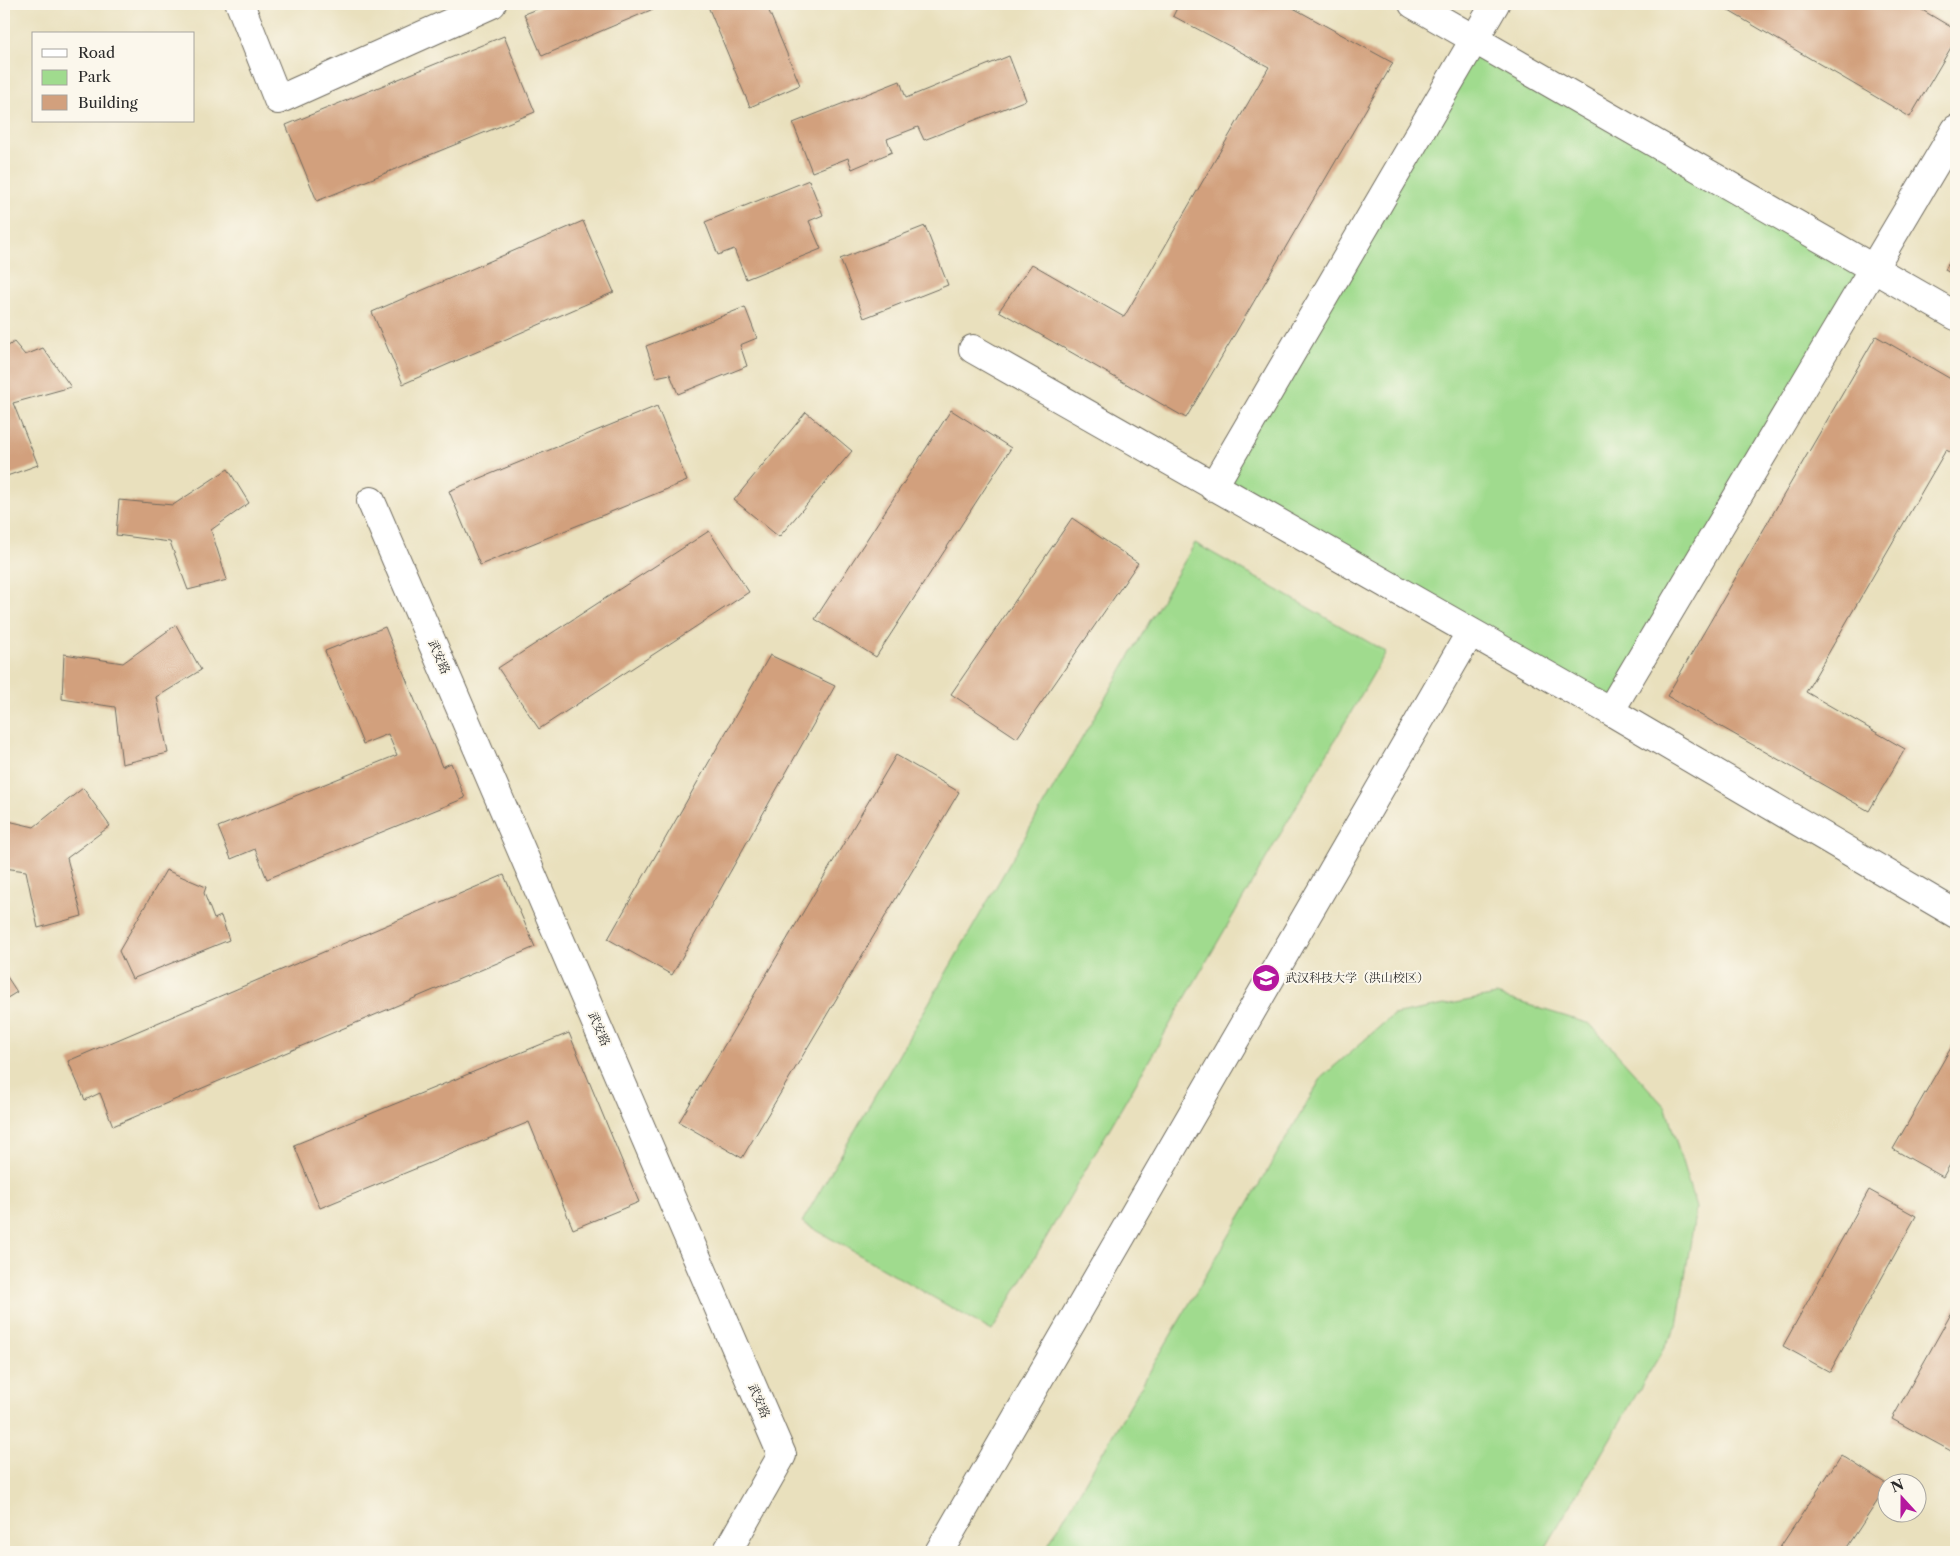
<svg xmlns="http://www.w3.org/2000/svg" width="1960" height="1556" font-family="'Libre Caslon Text','Noto Serif SC',serif">
  <style>
    .green { fill: #a0db8e; stroke: #66835c }
    .building { fill: #d2a07d }
    .lines { fill: none; stroke-linecap: round; stroke-linejoin: round }
    .minor-casing { stroke: #6e6a5e; stroke-width: 30 }
    .minor { stroke: #fff; stroke-width: 28 }
    .labels { text-anchor: middle; stroke-width: 4; stroke-linejoin: round; paint-order: stroke }
    .street-label { font-size: 12px; fill: #2b2b2b; stroke: #fbf7ec }
    .poi-label { font-size: 12px; fill: #2b2b2b; stroke: #fbf7ec; text-anchor: start }
  </style>
  <rect width="100%" height="100%" fill="#fbf7ec"/>
  <filter id="ink" filterUnits="userSpaceOnUse"><feTurbulence type="fractalNoise" baseFrequency=".02" numOctaves="2"/><feDisplacementMap in="SourceGraphic" scale="10" xChannelSelector="R" yChannelSelector="G"/><feConvolveMatrix kernelMatrix="1 2 1 2 8 2 1 2 1" color-interpolation-filters="sRGB"/></filter>
  <filter id="wash" filterUnits="userSpaceOnUse"><feTurbulence type="fractalNoise" baseFrequency=".0096" numOctaves="4" result="noise"/><feDisplacementMap in="SourceGraphic" scale="20" xChannelSelector="R" yChannelSelector="G"/><feGaussianBlur stdDeviation="1.12" result="paint"/><feColorMatrix in="noise" values="0 0 0 0 0 0 0 0 0 0 0 0 0 0 0 0 0 1.4 0 .05"/><feComposite in="paint" operator="in"/></filter>
  <g filter="url(#wash)">
    <rect width="100%" height="100%" fill="#e9e0bd"/>
    <path class="green" d="M1475 38 1873 271 1610 711 1213 487Z
      M1195 543 1386 652 992 1331 802 1222Z
      M1496 995 1590 1024 1666 1108 1696 1208 1677 1326 1543 1552H1044L1322 1077 1393 1015Z"/>
    <g id="blocks">
      <path class="building" d="M549 4H665L542 56 524 14Z
        M707 4H766L800 85 750 107Z
        M1179 4H1286L1393 63 1186 418 999 311 1032 264 1124 317 1269 67 1173 16Z
        M1717 4H1912L1956 30V39L1910 117Z
        M504 36 535 112 317 201 286 125Z
        M1009 56 1026 100 924 140 918 127 887 139 892 152 852 169 848 158 812 172 793 123 900 81 906 98Z
        M809 180 823 215 809 221 821 249 746 279 734 249 718 255 705 222Z
        M583 221 614 292 403 384 372 312Z
        M925 226 948 285 864 318 840 259Z
        M1956 249V276L1945 270Z
        M745 307 757 338 740 345 747 366 678 394 670 374 656 377 646 346Z
        M1876 336 1956 382V455L1946 450 1806 692 1905 749 1869 811 1667 696Z
        M14 342 25 355 43 348 71 387 13 403 38 465 4 477V349Z
        M657 406 687 481 480 565 449 491Z
        M951 410 1011 448 876 657 815 619Z
        M806 412 852 451 779 537 734 500Z
        M228 469 249 503 211 530 227 580 188 590 170 542 116 535 119 500 173 505Z
        M1072 518 1138 563 1017 738 951 694Z
        M709 531 749 592 539 729 498 668Z
        M176 625 201 670 157 697 168 753 122 764 115 707 62 699 64 654 123 663Z
        M385 627 442 767 451 763 465 798 267 879 255 849 231 859 218 827 397 755 388 734 363 744 325 651Z
        M770 655 835 686 672 975 608 939Z
        M896 755 959 792 742 1158 679 1122Z
        M83 788 110 826 67 858 82 916 38 928 26 871 4 868V820L34 827Z
        M166 870 206 887 204 893 214 919 221 916 229 940 132 979 119 951Z
        M504 875 535 947 113 1126 100 1093 85 1100 68 1061Z
        M4 972 17 992 4 1000Z
        M569 1033 639 1202 573 1229 529 1122 320 1208 294 1145Z
        M1956 1039V1154L1943 1177 1893 1149Z
        M1869 1190 1916 1216 1830 1372 1783 1346Z
        M1956 1305V1442L1951 1451 1892 1419Z
        M1841 1455 1888 1485 1844 1552H1777Z"/>
    </g>
  </g>
  <g filter="url(#ink)">
    <use href="#blocks" fill-opacity="0" stroke="#6e6a5e" stroke-width="1"/>
    <g class="lines">
      <defs>
        <path id="minor" d="M240 4 278 100 492 4
          M1413 4 1956 316
          M973 349 1610 711 1956 129
          M1213 487 1495 4
          M371 501 782 1455 727 1552
          M1610 711 1956 914
          M939 1552 1470 633"/>
      </defs>
      <use href="#minor" class="minor-casing"/>
      <use href="#minor" class="minor"/>
    </g>
  </g>
  <defs>
    <symbol id="university-disc" viewBox="-11 -11 22 22"><circle r="9.5" fill="#b5179e" stroke="#fbf7ec"/><path d="M0-5L7-2L0 1L-7-2ZM-4 1L0 2.5L4 1V4Q0 6-4 4Z" fill="#fff"/></symbol>
  </defs>
  <g fill-rule="evenodd">
    <use href="#university-disc" x="1250" y="962" width="32" height="32"/>
  </g>
  <g class="labels">
    <g class="street-label">
      <text transform="translate(439 657) rotate(67)" y="4">武安路</text>
      <text transform="translate(599 1029) rotate(67)" y="4">武安路</text>
      <text transform="translate(759 1401) rotate(67)" y="4">武安路</text>
    </g>
    <g class="poi-label">
      <text x="1285" y="982">武汉科技大学（洪山校区）</text>
    </g>
  </g>
  <rect width="1960" height="1556" fill="none" stroke="#fbf7ec" stroke-width="20"/>
  <rect x="32" y="32" width="162" height="90" fill="#fbf7ec" stroke="#a8a59f"/>
  <rect x="42" y="49" width="25" height="8" fill="#ffffff" stroke="#a8a59f"/>
  <text x="78" y="58" font-size="15" fill="#2b2b2b">Road</text>
  <rect x="42" y="70" width="25" height="15" fill="#a0db8e" stroke="#a8a59f"/>
  <text x="78" y="82" font-size="15" fill="#2b2b2b">Park</text>
  <rect x="42" y="95" width="25" height="15" fill="#d2a07d" stroke="#a8a59f"/>
  <text x="78" y="108" font-size="15" fill="#2b2b2b">Building</text>
  <g transform="translate(1902 1498) rotate(339)"><circle r="24" fill="#fbf7ec" stroke="#a8a59f"/>
  <path d="M0-4L9 19L0 12L-9 19Z" fill="#b5179e"/>
  <text y="-8" font-size="14" font-weight="bold" text-anchor="middle" fill="#2b2b2b">N</text>
  </g>
</svg>
